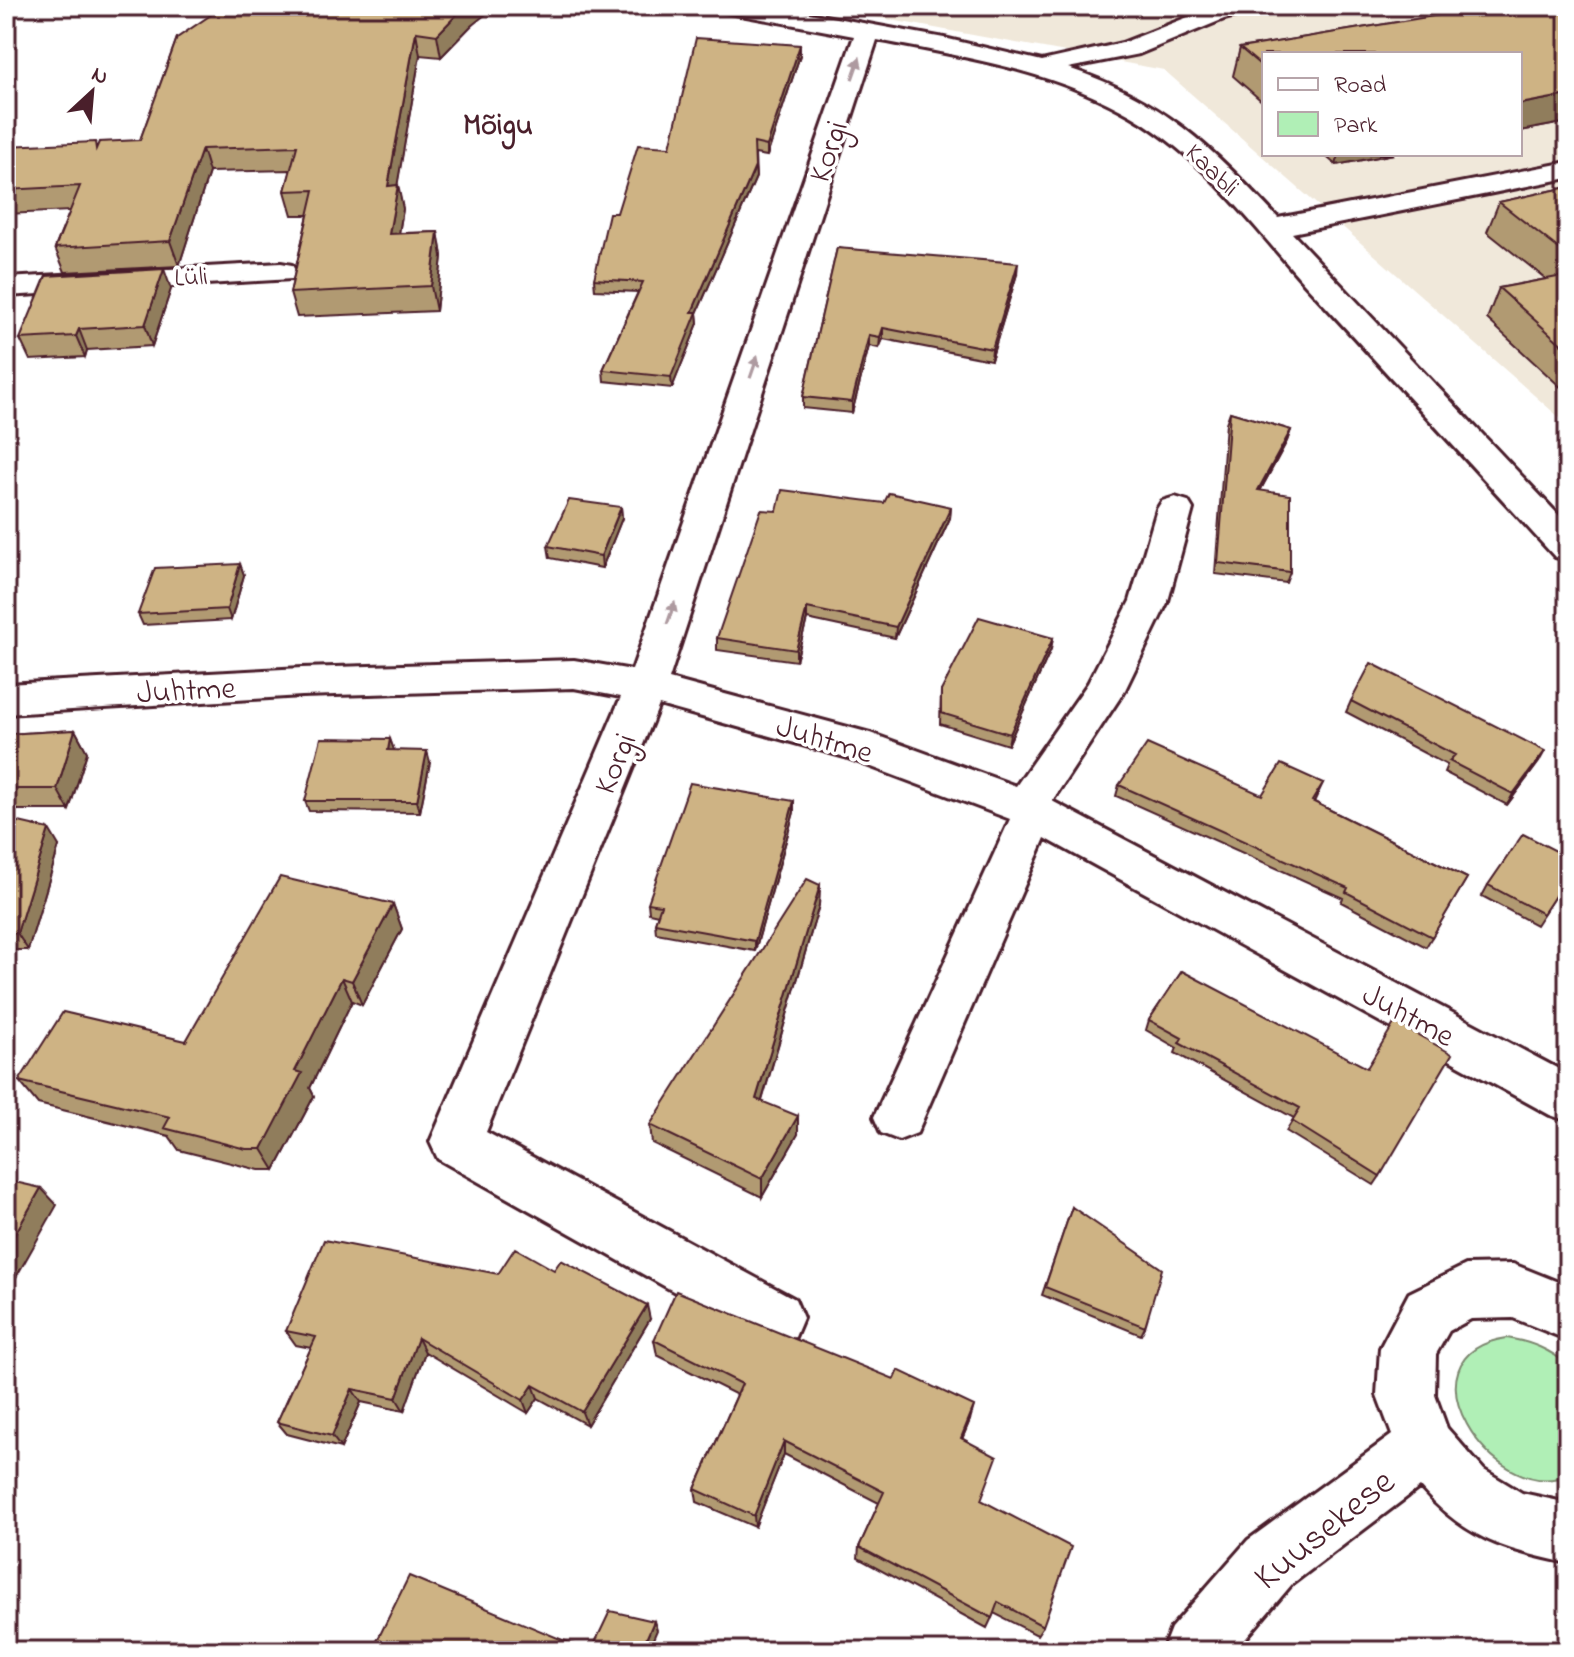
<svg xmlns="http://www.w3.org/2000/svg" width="1574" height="1657" font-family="'Indie Flower',sans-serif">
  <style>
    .built { fill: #f0e8da; fill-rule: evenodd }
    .green { fill: #b0efb6; stroke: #7d8770; stroke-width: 2 }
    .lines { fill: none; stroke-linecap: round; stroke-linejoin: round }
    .minor-casing { stroke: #4a1f2b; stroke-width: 6 }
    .minor { fill: #fff; fill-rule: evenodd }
    .wall { fill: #b19a72; stroke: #4a1f2b; stroke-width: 2 }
    .shaded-wall { fill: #907d5c; stroke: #4a1f2b; stroke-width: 2 }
    .building { fill: #ceb384; stroke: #4a1f2b; stroke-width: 2 }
    .oneway { fill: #ae9aa0 }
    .labels { text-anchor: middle; stroke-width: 7; stroke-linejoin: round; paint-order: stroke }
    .far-street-label { font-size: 26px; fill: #4a1f2b; stroke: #fff }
    .far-quarter-label { font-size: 30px; font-weight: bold; fill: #4a1f2b; stroke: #fff }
    .street-label { font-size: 32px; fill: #4a1f2b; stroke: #fff }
    .near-street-label { font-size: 38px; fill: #4a1f2b; stroke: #fff }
  </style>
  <rect width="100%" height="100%" fill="#fff"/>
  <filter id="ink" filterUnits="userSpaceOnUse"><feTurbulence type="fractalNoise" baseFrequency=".0125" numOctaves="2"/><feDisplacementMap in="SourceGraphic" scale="16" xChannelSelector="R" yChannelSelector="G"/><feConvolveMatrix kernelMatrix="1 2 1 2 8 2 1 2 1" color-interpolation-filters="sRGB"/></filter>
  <g filter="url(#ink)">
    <path class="built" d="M815 6H1568V425L1164 70ZM1264 54H1520V154H1264Z"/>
    <path class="green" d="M1507 1338C1531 1342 1549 1349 1568 1365V1475C1493 1507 1394 1354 1507 1338Z"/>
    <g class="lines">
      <defs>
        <path id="minor" d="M718 6H771L944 38 1042 61 1122 43 1216 6H1258L1255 11 1224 19 1139 54 1068 68C1163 99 1211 147 1278 218L1568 162V178L1292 233 1568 525V560L1555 557C1472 466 1389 375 1305 284 1250 222 1196 149 1121 110 1046 69 960 56 877 40L669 679 870 733 1016 786 1088 683 1130 601 1157 509 1162 501 1175 497 1188 501 1193 509 1168 601 1125 690 1052 801 1568 1074V1121L1550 1115 1045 838 917 1133 899 1140 881 1133 874 1117 1010 819 845 757 659 705 486 1132 795 1299 803 1318 795 1337 775 1345 755 1337 438 1159 430 1142 621 697 574 688 302 696 6 714V684L302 668 574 660 632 670 854 36 730 13 721 11Z
          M281 263 292 265 296 272 292 279 6 296V278Z
          M1513 1264 1568 1286V1340L1513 1318 1471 1319 1449 1331 1436 1354 1435 1395 1447 1428 1484 1470 1522 1493 1568 1503V1563C1505 1550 1464 1538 1420 1487L1292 1584 1235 1651H1162L1171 1628 1248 1540 1392 1435 1377 1395 1380 1348 1409 1293 1466 1265Z"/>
      </defs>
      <use href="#minor" class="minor-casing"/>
      <use href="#minor" class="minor"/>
    </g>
    <path class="wall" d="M1494 6H1568V122L1520 131V54H1264V103L1233 76 1240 48Z
      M471 26 441 57 420 55 397 185 403 209 399 233 438 232 442 256 436 311 297 317 290 293 308 215H292L285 191 291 170 209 172 179 266 65 272 55 248 70 211 6 214V146H97L140 140 177 38Z
      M800 45V55L767 156 755 154 756 177 697 313 698 323 672 388 604 381 603 370 638 292 595 290 594 279 617 213 670 147Z
      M1323 154H1394L1336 165Z
      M1568 187V394L1487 319 1499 288 1546 279 1487 232 1499 202Z
      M837 248 1017 274 991 360 883 339 879 348 869 346 852 413 803 408V397Z
      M171 289 152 346 87 350 85 357 30 360 20 339Z
      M1230 412 1291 430 1287 441 1260 491 1290 572 1286 583 1215 574 1226 423Z
      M884 503 951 507 950 518 895 638 807 619 796 661 717 650V638L777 511Z
      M621 507 622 518 602 568 550 558 548 546Z
      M240 564 244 575 231 620 143 625 138 614Z
      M1053 638 1051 649 1008 745 940 724 941 691Z
      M1351 701 1539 762 1507 805 1444 772 1447 765 1346 712Z
      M75 730 87 752 69 810H6V734Z
      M390 739 394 751 430 762 420 812 309 811 305 801Z
      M1323 783 1314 802 1467 878 1426 947 1341 902 1343 898 1116 796 1119 785 1262 795Z
      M794 801V812L755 951 656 933 655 923 658 915 649 913 648 903Z
      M6 819 59 846 28 950H6Z
      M1568 876 1536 925 1482 896 1488 885Z
      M820 885 819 905 762 1101 798 1134 762 1197 652 1143 650 1125Z
      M393 904 402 929 362 1005 352 1001 310 1088 314 1096 275 1170H259L179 1150 169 1136 38 1104 19 1081 186 1041Z
      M1182 971 1380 1176 1374 1185 1286 1131 1294 1118 1175 1053 1177 1048 1146 1030 1149 1020Z
      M1072 1207 1145 1327 1141 1335 1042 1295Z
      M554 1270 650 1319 587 1425 538 1398 528 1413 425 1352 404 1411 361 1402 341 1448 287 1434 277 1422 311 1348 296 1345 286 1331 498 1274Z
      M654 1340 970 1420 962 1439 981 1500 1043 1626 1037 1635 994 1613 987 1628 858 1558 859 1547 879 1503 784 1454 755 1527 697 1502 695 1489 737 1395 657 1355Z"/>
    <path class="shaded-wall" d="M6 6H15L6 23Z
      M465 6H496L471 26 441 57 437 35Z
      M416 32 420 55 393 210 388 186Z
      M800 45V55L767 156V146Z
      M1568 95V122L1520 131V104Z
      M202 149 209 172 179 266 170 241Z
      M1339 154H1394L1336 165Z
      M755 167 756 177 697 313 698 323 672 388 671 377 692 312Z
      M398 185 403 209 395 258 389 234Z
      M438 232 442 256 436 311 431 286Z
      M1018 263 1017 274 991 360 992 349Z
      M164 269 171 289 152 346 145 325Z
      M883 328V339L879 348 880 337Z
      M79 329 87 350 85 357 76 336Z
      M869 335V346L852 413V402Z
      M1291 430 1287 441 1254 502 1258 490Z
      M621 507 622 518 602 568 601 556Z
      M951 507 950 518 895 638 896 627Z
      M240 564 244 575 231 620 227 609Z
      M807 608V619L796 661V650Z
      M1053 638 1051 649 1008 745 1010 734Z
      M75 730 87 752 69 810 57 789Z
      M390 739 394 750 391 761 388 750Z
      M427 751 430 762 420 812 417 801Z
      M1545 751 1539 762 1507 805 1513 794Z
      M794 801V812L755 951V941Z
      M49 829 59 846 28 950 17 933Z
      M820 885 819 905 757 1117 756 1099Z
      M393 904 402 929 362 1005 352 981Z
      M342 978 352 1001 310 1088 314 1096 275 1170 262 1149 295 1071Z
      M798 1116V1134L762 1197V1179Z
      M41 1188 57 1205 6 1295V1250Z
      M647 1305 650 1319 587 1425 582 1412Z
      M418 1338 425 1352 404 1411 396 1398Z
      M533 1385 538 1398 528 1413 523 1400Z
      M352 1389 361 1402 341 1448 332 1436Z
      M974 1406 970 1420 957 1451 961 1438Z
      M784 1441V1454L755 1527 754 1516Z
      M654 1621 657 1630 648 1651H641Z"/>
    <path class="building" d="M224 6H465L437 35 416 32 388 186 398 185 389 234 438 232 431 286 290 293 314 190 285 191 297 146 202 149 170 241 55 248 80 186 6 190V146L95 142 96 149 99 142 140 140 177 38Z
      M1494 6H1568V95L1520 104V54H1264V68L1240 48Z
      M696 38 800 45 767 146 754 143 755 167 692 312H697L671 377 603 370 643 282 594 279 609 213H617L638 145 670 147Z
      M1568 187V256L1499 202Z
      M837 248 1018 263 992 349 883 328 880 337 869 335 852 402 803 397Z
      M164 269 145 325 79 329 76 336 20 339 46 276Z
      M1568 275V350L1499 288Z
      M1230 412 1291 430 1258 490 1290 495V572L1218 563Z
      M782 490 884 503 889 493 951 507 896 627 807 608 796 650 717 638 761 510 777 511Z
      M569 500 621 507 601 556 548 546Z
      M240 564 227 609 138 614 155 568Z
      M979 617 1053 638 1010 734 941 713V691Z
      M1371 663 1545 751 1513 794 1449 761 1455 755 1351 701Z
      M75 730 57 789H6V734Z
      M321 738 390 739 388 750 427 751 417 801H305Z
      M1147 744 1262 795 1281 764 1323 783 1312 801 1467 878 1432 937 1346 892 1348 888 1119 785Z
      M690 783 794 801 755 941 655 923 661 905 648 903Z
      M6 819 49 829 17 933 6 934Z
      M1523 834 1568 857V876L1543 914 1488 885Z
      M280 877 393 904 352 981 342 978 295 1071 302 1073 262 1149H246L164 1128 170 1117 19 1081 63 1012 186 1041Z
      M807 879 820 885 756 1099 798 1116 762 1179 650 1125Z
      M1182 971 1367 1068 1395 1022 1452 1054 1380 1176 1292 1121 1300 1108 1179 1043 1182 1038 1149 1020Z
      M6 1180 41 1188 6 1250Z
      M1072 1207 1162 1269 1145 1327 1045 1287Z
      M324 1240 498 1274 515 1248 554 1270 561 1260 647 1305 582 1412 533 1385 523 1400 418 1338 396 1398 352 1389 332 1436 277 1422 316 1337 286 1331Z
      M676 1291 894 1379 898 1370 974 1406 961 1438 997 1457 981 1500 1071 1547 1043 1626 998 1602 992 1618 859 1547 884 1492 784 1441 754 1516 695 1489 742 1384 654 1340Z
      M409 1576 589 1651H372Z
      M610 1611 654 1621 641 1651H591Z"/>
    <defs><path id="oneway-solid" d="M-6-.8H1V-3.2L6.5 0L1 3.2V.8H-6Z" transform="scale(2)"/></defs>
    <g class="oneway">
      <use href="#oneway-solid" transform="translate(856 68) rotate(-71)"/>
      <use href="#oneway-solid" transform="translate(754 367) rotate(-71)"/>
      <use href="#oneway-solid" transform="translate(671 613) rotate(-71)"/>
    </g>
  </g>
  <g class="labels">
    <g class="far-street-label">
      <text transform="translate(1213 169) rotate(44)" y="9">Kaabli</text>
      <text transform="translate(191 276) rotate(-3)" y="9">Lüli</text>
    </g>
    <g class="far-quarter-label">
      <text x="498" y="134">Mõigu</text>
    </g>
    <g class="street-label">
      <text transform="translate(827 151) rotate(-71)" y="11">Korgi</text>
      <text transform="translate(186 689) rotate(-3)" y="11">Juhtme</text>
      <text transform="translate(825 738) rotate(17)" y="11">Juhtme</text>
      <text transform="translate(614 763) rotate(-67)" y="11">Korgi</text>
      <text transform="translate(1409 1014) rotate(28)" y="11">Juhtme</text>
    </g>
    <g class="near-street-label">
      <text transform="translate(1323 1528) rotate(-39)" y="13">Kuusekese</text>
    </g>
  </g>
  <rect width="1574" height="1657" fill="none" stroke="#fff" stroke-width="32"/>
  <rect x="16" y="16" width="1542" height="1625" fill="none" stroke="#4a1f2b" stroke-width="3" filter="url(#ink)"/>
  <rect x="1262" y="52" width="260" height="104" fill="#ffffff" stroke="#b7a5aa" stroke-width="2"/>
  <rect x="1278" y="78" width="40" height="12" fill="#ffffff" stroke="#b7a5aa" stroke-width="2"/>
  <text x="1334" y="92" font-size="24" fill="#4a1f2b">Road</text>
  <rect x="1278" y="112" width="40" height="24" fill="#b0efb6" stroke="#b7a5aa" stroke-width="2"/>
  <text x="1334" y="132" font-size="24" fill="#4a1f2b">Park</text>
  <g transform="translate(92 92) rotate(26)" stroke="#ffffff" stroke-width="6" paint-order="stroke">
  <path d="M0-6L14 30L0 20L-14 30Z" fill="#4a1f2b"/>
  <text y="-12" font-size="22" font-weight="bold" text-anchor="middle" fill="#4a1f2b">N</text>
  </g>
</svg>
